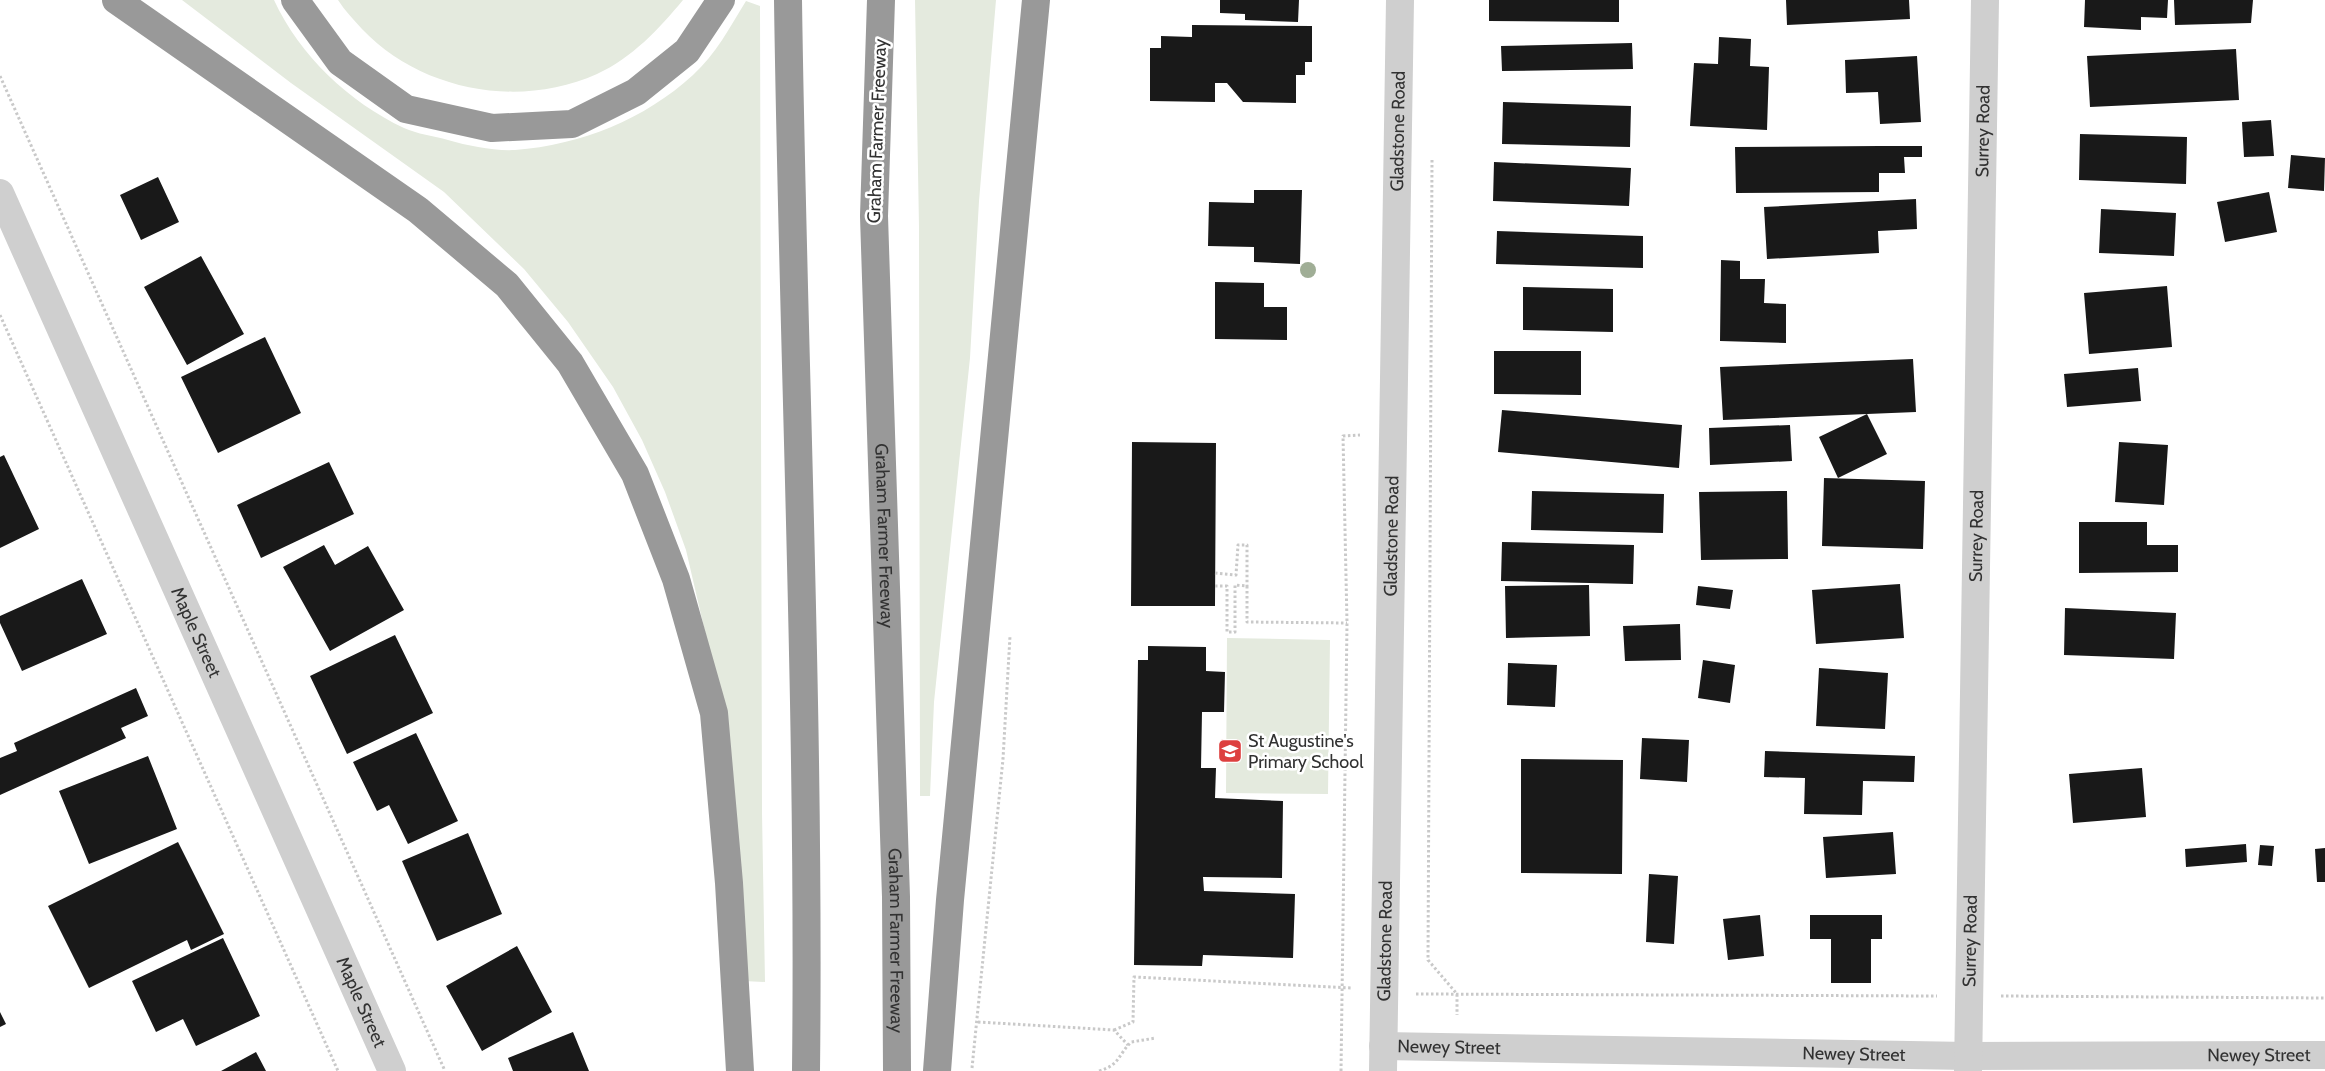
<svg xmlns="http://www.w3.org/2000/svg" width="2325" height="1071" font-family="Cabin,sans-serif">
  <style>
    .green { fill: #e4eade }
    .building { fill: #191919 }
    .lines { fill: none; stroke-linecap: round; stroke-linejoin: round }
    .path { stroke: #c9c9c9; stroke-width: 3; stroke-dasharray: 2.5 2.5; stroke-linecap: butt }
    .minor { stroke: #cfcfcf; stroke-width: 28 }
    .motorway { stroke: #999; stroke-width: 28 }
    .tree { fill: #a0ae96 }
    .labels { text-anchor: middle; stroke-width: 5; stroke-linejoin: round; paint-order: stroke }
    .street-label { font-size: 18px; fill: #323232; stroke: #fff }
    .poi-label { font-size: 18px; fill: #323232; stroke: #fff; text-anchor: start }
  </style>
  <rect width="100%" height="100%" fill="#fff"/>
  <path class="green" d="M182 0H274C300 56 349 102 404 128 417 134 434 136 448 140 469 146 493 151 515 150 581 145 645 119 693 75 716 54 730 27 746 1L760 6 762 813 765 982 743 981 715 675 686 550 665 492 642 440 613 387 568 322 524 269 444 192 291 83Z
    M338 0H683C659 29 632 58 597 74 519 109 421 91 362 29 354 20 345 11 338 0Z
    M915 0H996L979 201 970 358 934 702 930 796H920L919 227Z
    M1227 638 1330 640 1328 794 1226 793Z"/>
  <path class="building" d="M1220 0H1299L1298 22 1245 20V14L1220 13Z
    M1489 0H1619V22L1489 21Z
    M1786 0H1909L1910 19 1787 25Z
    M2085 0H2168L2167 18 2141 17V30L2084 27Z
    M2174 0H2253L2251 23 2175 25Z
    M1192 25 1312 26V62H1305V75H1296V103L1243 102 1227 83H1215V102L1150 101V48H1161V36L1192 37Z
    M1719 37 1751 39 1750 66 1769 67 1767 130 1690 126 1694 63 1718 64Z
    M1632 43 1633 69 1502 71 1501 46Z
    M2236 49 2239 100 2090 107 2087 56Z
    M1917 56 1921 122 1880 124 1878 92 1846 93 1845 60Z
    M1503 102 1631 106 1630 147 1502 144Z
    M2271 120 2274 156 2244 157 2242 122Z
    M2080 134 2187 137 2186 184 2079 180Z
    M1880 146H1922V157H1904L1905 173H1879V192L1736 193 1735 147Z
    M2291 155 2325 158 2324 191 2288 188Z
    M1494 162 1631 168 1629 206 1493 201Z
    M158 177 179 222 141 240 120 195Z
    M1254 190H1302L1300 264 1254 262V247L1208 246 1209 202 1254 203Z
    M2269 192 2277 232 2225 242 2217 202Z
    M1916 199 1917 229 1878 231 1879 253 1767 259 1764 207Z
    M2101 209 2176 213 2174 256 2099 253Z
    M1497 231 1643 236V268L1496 264Z
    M201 256 244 334 187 365 144 287Z
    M1721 260 1740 261V279H1765L1764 303 1786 304V343L1720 341Z
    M1215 282 1264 283V307H1287V340L1215 339Z
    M2167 286 2172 347 2089 354 2084 293Z
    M1523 287 1613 289V332L1523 330Z
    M265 337 301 413 218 453 181 377Z
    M1494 351H1581V395L1494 394Z
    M1913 359 1916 412 1867 414 1887 454 1838 478 1819 437 1867 414 1723 420 1720 367Z
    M2138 368 2141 401 2067 407 2064 374Z
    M1502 410 1682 425 1679 468 1498 452Z
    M1790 425 1792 461 1710 465 1709 428Z
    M1132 442 1216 443 1215 606H1131Z
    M2119 442 2168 445 2164 505 2115 502Z
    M4 455 39 529 0 548V457Z
    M329 462 354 514 261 558 237 505Z
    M1824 478 1925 481 1923 549 1822 546Z
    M1532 491 1664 494 1663 533 1531 530Z
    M1787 491 1788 559 1701 560 1699 492Z
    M2079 522H2147V545H2178V572L2079 573Z
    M1502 542 1634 545 1633 584 1501 581Z
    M324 545 335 565 368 546 404 610 330 651 283 567Z
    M82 579 107 634 22 671 0 623V616Z
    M1900 584 1904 638 1816 644 1812 590Z
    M1589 585 1590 636 1506 638 1505 586Z
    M1698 586 1733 590 1730 609 1696 605Z
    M2065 608 2176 613 2174 659 2064 655Z
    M1680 624 1681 660 1625 661 1623 626Z
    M395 635 433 713 347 754 310 676Z
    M1148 646 1206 647V671L1225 672 1224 712H1202L1201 768H1216L1215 798 1283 801 1282 878 1203 877 1204 891 1295 894 1293 958 1203 955 1202 966 1134 965 1138 660H1148Z
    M1703 660 1735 665 1730 703 1698 698Z
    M1508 663 1557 665 1555 707 1507 705Z
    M1819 668 1888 673 1885 729 1816 726Z
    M136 688 148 716 121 728 126 738 0 795V758L17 751 14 743Z
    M416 733 458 821 408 844 389 805 377 811 353 762Z
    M1642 738 1689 740 1687 782 1640 779Z
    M1765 751 1915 756 1914 782 1863 781 1862 815 1804 814 1805 778 1764 777Z
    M148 756 177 829 89 864 59 791Z
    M1521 759 1623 760 1622 874 1521 873Z
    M2142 768 2146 817 2073 823 2069 774Z
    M1893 832 1896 874 1826 878 1823 837Z
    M468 833 502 914 437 941 402 861Z
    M178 842 224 934 191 950 187 940 89 988 48 906Z
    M2246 844 2247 862 2186 867 2185 849Z
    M2260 845 2274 846 2272 866 2258 865Z
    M2325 848V882H2317L2315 849Z
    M1649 874 1678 876 1674 944 1646 942Z
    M1760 915 1764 956 1728 960 1723 919Z
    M1810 915H1882V939H1871V983H1831V939H1810Z
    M223 938 260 1016 196 1046 183 1019 156 1032 132 981Z
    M517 946 552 1012 482 1051 446 986Z
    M0 1012 6 1024 0 1027Z
    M573 1032 589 1071H513L508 1058Z
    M256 1052 266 1071H221Z"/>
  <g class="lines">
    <path class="path" d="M0 76 445 1071
      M1432 160 1428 960 1457 994V1015
      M0 315 338 1071
      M1215 573 1236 575 1238 545H1247V586
      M1215 586H1227V632H1235V585L1247 586V622L1347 623
      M1416 994 1937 996
      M2001 996 2325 998
      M978 1022 1114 1030 1128 1045
      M1114 1030 1133 1022 1134 977 1352 988
      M972 1068 1003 759 1010 636
      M1099 1071C1120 1065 1118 1055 1131 1042L1156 1038
      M1341 1071 1347 623 1343 436 1360 435"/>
    <g class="minor">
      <path id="s1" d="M0 193 392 1071"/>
      <path id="s2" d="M1383 1046 1968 1056 2325 1055"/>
      <path id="s3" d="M1383 1071 1400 0"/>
      <path id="s4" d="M1968 1071 1985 0"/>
    </g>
    <g class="motorway">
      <path d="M116 0 418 210 507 285 570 363 635 474 676 579 714 713 729 883 740 1071"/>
      <path d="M295 0 340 62 406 109 492 128 572 124 636 92 687 51 721 0"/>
      <path d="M788 0C793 357 810 714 806 1071"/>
      <path id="s5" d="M881 0 874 216 896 897 897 1071"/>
      <path d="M937 1071 950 900 1036 0"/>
    </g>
  </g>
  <circle class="tree" cx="1308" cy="270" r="8"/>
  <defs>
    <symbol id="school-square" viewBox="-11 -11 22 22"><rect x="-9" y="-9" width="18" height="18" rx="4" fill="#dd403f" stroke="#fff"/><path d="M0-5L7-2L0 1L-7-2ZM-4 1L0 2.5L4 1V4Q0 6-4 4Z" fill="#fff"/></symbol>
  </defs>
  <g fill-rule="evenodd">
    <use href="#school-square" x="1216" y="737" width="28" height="28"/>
  </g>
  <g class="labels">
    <g class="street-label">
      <text transform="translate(877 131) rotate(-88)" y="6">Graham Farmer Freeway</text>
      <text dy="6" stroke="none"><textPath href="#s3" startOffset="940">Gladstone Road</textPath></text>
      <text dy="6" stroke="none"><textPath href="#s4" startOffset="940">Surrey Road</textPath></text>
      <text dy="6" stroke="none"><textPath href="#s5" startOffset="536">Graham Farmer Freeway</textPath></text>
      <text dy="6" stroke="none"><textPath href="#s3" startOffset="535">Gladstone Road</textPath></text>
      <text dy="6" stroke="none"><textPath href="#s4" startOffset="535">Surrey Road</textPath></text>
      <text dy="6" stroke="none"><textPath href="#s1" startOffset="481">Maple Street</textPath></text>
      <text dy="6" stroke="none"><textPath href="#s5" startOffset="941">Graham Farmer Freeway</textPath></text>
      <text dy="6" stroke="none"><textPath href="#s3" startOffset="130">Gladstone Road</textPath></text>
      <text dy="6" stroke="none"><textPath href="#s4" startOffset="130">Surrey Road</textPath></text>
      <text dy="6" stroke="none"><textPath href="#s1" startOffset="886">Maple Street</textPath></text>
      <text dy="6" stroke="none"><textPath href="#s2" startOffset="66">Newey Street</textPath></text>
      <text dy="6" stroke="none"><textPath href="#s2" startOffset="471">Newey Street</textPath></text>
      <text dy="6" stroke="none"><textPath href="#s2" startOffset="876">Newey Street</textPath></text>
    </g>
    <g class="poi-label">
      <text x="1248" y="747">St Augustine's<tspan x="1248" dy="21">Primary School</tspan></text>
    </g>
  </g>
</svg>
